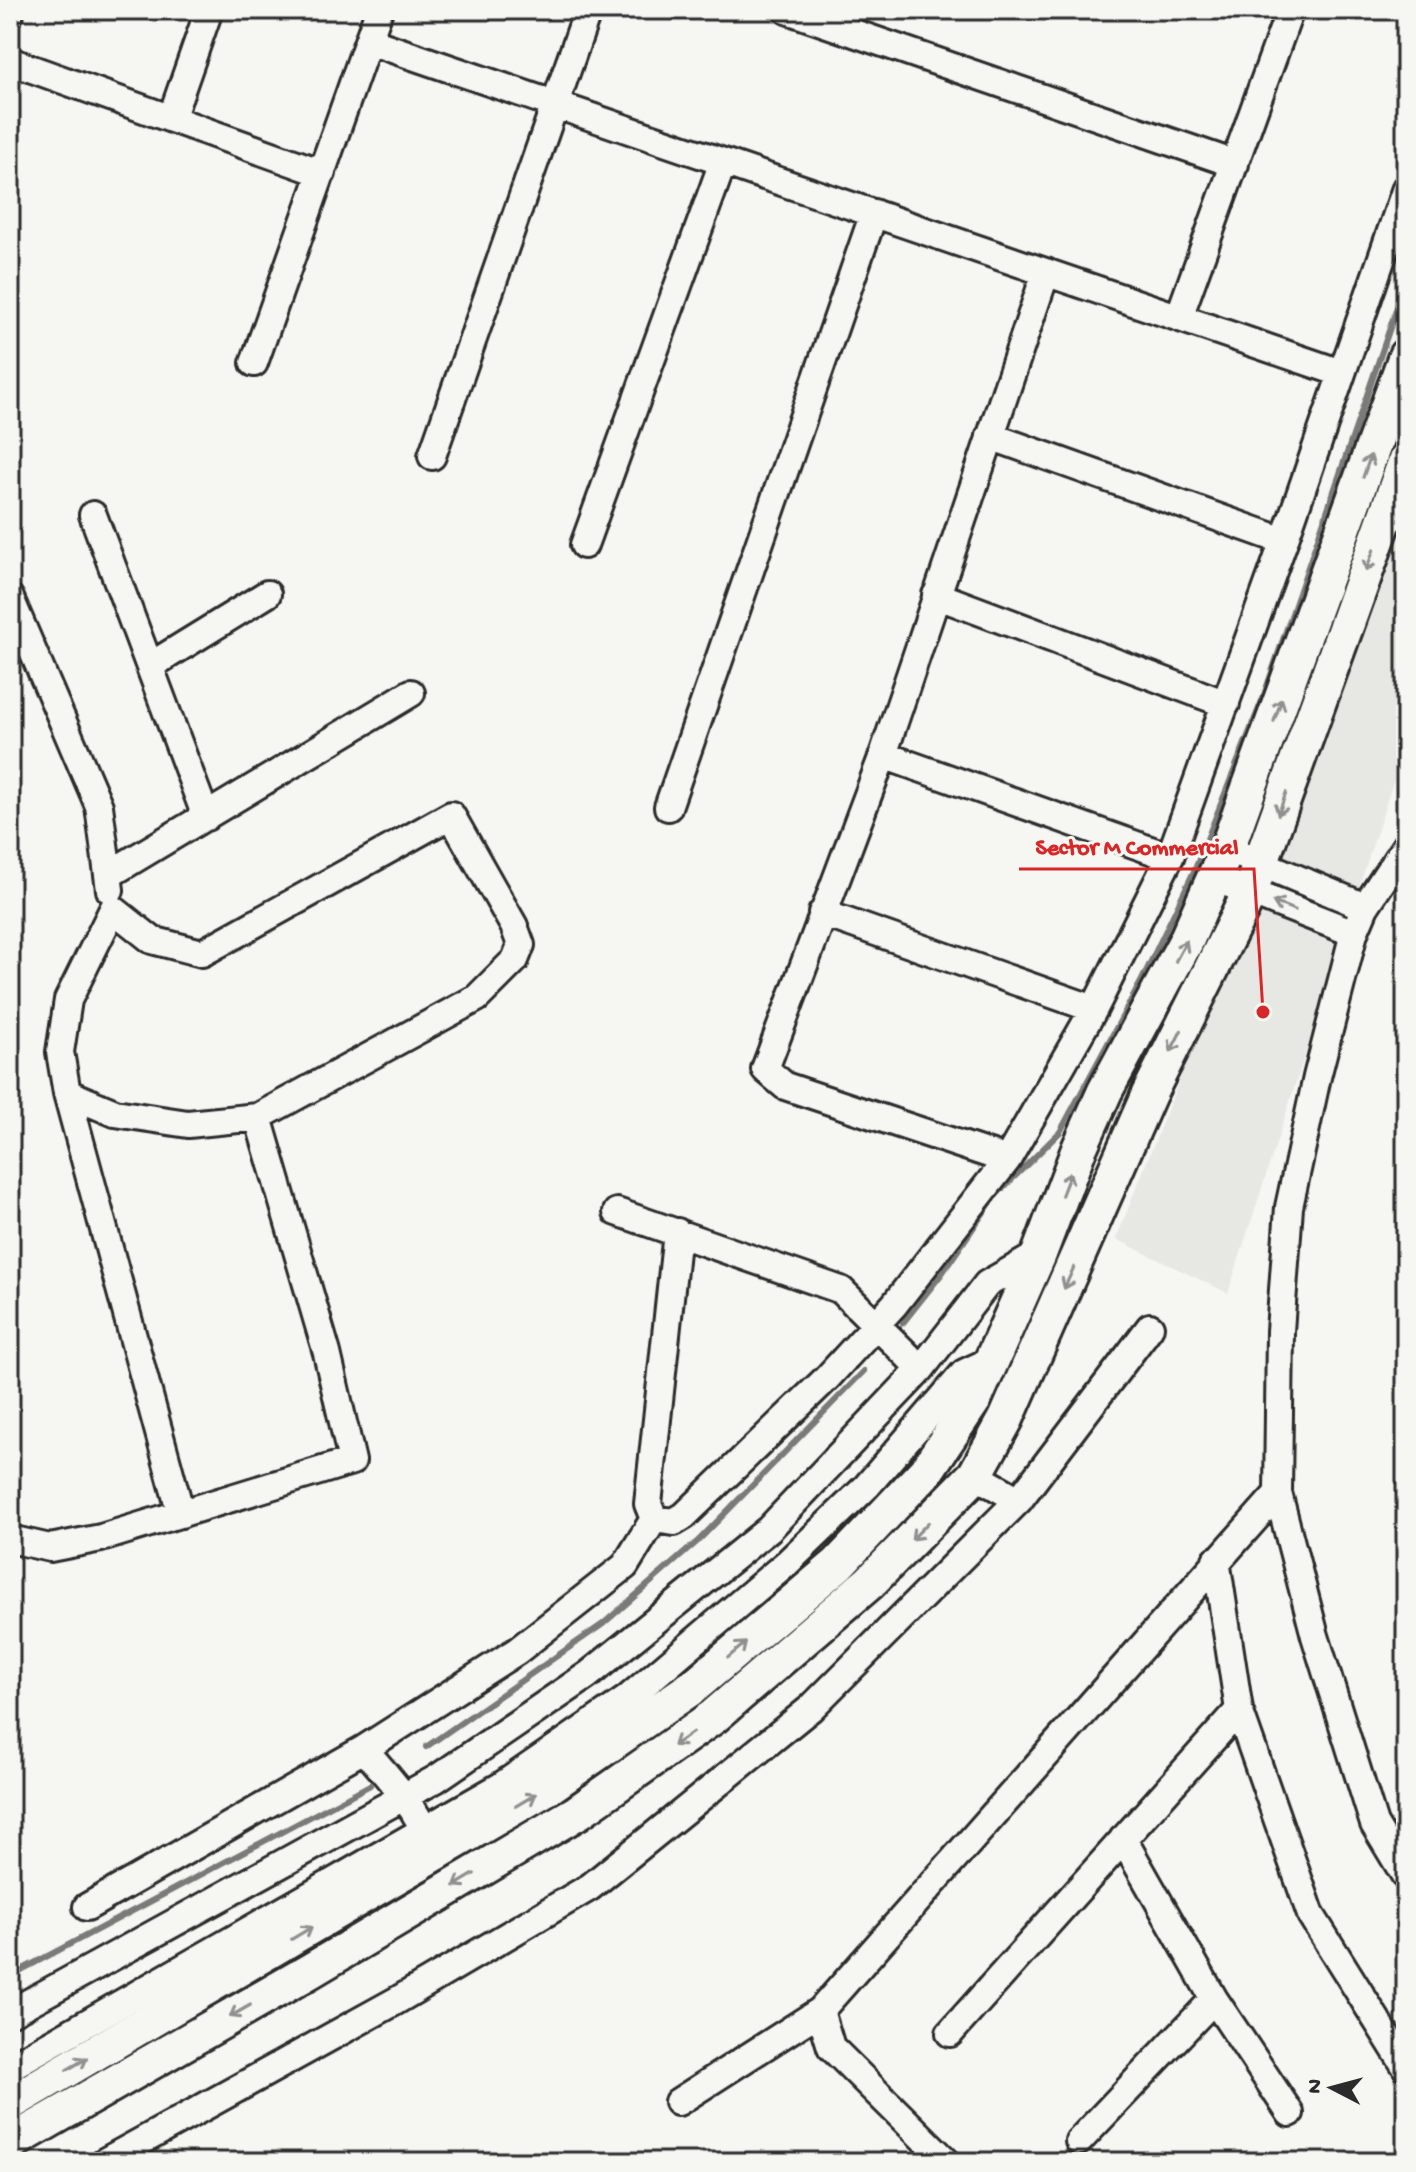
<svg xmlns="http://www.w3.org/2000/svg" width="1416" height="2172" font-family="'Gochi Hand',sans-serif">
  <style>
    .built { fill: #e7e7e3 }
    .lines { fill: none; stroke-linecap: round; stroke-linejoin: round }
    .stream { stroke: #7a7a78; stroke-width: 6 }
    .minor-casing { stroke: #2b2b2b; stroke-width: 32 }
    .major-casing { stroke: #2b2b2b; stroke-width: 40 }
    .minor { stroke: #f6f6f2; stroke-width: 26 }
    .major { stroke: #f6f6f2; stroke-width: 34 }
    .oneway { stroke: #90908e }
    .leader { fill: none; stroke: #d62828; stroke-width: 3 }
    .callout-dot { fill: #d62828; stroke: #f6f6f2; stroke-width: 3 }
    .callout-label { font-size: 24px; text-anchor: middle; font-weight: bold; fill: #d62828; stroke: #f6f6f2; stroke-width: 6; stroke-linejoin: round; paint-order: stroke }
  </style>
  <rect width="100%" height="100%" fill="#f6f6f2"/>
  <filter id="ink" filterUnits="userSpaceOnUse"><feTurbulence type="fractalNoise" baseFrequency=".0125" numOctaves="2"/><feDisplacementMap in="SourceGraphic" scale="16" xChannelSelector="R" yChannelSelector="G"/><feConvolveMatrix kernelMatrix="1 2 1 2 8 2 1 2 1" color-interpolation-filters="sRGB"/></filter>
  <g filter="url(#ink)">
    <path class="built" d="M1406 511V754L1392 785 1228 1293 1116 1239Z"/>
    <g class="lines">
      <path class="stream" d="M903 1323 941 1275 995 1196 1060 1132 1141 982 1195 869 1263 698 1406 281
        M426 1747 603 1624 698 1541 864 1371
        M10 1976 370 1785"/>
      <defs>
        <path id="minor" d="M787 10 1235 164
          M10 13 11 10
          M369 41 1341 373
          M10 61 322 173
          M171 119 209 10
          M1179 317 1290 10
          M254 363 379 10
          M990 436 1284 541
          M432 456 588 10
          M93 515 206 817
          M584 545 723 162
          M936 595 1226 704
          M10 598 99 806 110 890
          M150 666 267 594
          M883 755 1170 857
          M668 807 874 213
          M451 815 514 926 521 945 515 960 477 998 258 1117 188 1124 115 1113 67 1093 60 1052 68 1000 113 909 152 940 202 953Z
          M1406 845 1365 907 1354 933 1317 1077 1289 1207 1280 1331 1278 1493 1315 1636 1374 1824 1406 1877
          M1227 849 1365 907
          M108 875 411 693
          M1214 878 1354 933
          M822 913 1094 1009
          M67 1093 181 1514
          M1007 1160 785 1086 765 1069 883 755 1046 272
          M617 1212 841 1290 921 1369 987 1284 1039 1254
          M975 1475 1019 1500
          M654 1519 674 1522 684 1516 827 1378 894 1305 1007 1160 1094 1009 1170 857 1284 541 1406 188
          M654 1519 648 1504 677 1232
          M10 1539 50 1548 101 1538 352 1461 327 1353 258 1117
          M1216 1560 1239 1710 1311 1915 1406 2067
          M364 1749C391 1780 417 1808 432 1847
          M1123 1839 1214 1999 1290 2113
          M87 1907 364 1749 517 1651 625 1566 654 1519
          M10 2013 436 1779 588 1675 769 1529 921 1369
          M950 2033 1239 1710
          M10 2067 501 1786 627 1699 787 1563 867 1486 964 1373 994 1359
          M678 2102 820 2011
          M1079 2141 1214 1999
          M104 2162 396 2001 590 1887 811 1708 1019 1500 1150 1327
          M947 2162 831 2047 820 2011 1278 1493"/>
        <path id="major" d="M10 2103 550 1786 694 1686 838 1564 926 1471 975 1398 1039 1254 1079 1149 1105 1091 1186 941 1227 849 1406 356
          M10 2143 310 1971 578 1812 713 1717 870 1582 975 1475 1006 1419 1149 1094 1250 892 1406 460"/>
      </defs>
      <use href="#minor" class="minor-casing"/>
      <use href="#major" class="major-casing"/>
      <use href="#minor" class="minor"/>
      <use href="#major" class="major"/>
    </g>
    <defs><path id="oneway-shaft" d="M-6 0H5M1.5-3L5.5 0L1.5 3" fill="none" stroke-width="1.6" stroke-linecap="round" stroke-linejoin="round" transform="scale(2)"/></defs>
    <g class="oneway">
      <use href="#oneway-shaft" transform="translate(1367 466) rotate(-71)"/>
      <use href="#oneway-shaft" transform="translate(1370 560) rotate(110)"/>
      <use href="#oneway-shaft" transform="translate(1278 710) rotate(-70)"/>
      <use href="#oneway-shaft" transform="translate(1282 804) rotate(110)"/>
      <use href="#oneway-shaft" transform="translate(1284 906) rotate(-159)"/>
      <use href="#oneway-shaft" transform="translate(1181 951) rotate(-62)"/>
      <use href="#oneway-shaft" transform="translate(1176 1041) rotate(117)"/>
      <use href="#oneway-shaft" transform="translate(1066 1184) rotate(-69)"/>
      <use href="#oneway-shaft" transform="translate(1069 1278) rotate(114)"/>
      <use href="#oneway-shaft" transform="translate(920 1531) rotate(134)"/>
      <use href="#oneway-shaft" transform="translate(737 1650) rotate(-40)"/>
      <use href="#oneway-shaft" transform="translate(683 1739) rotate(145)"/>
      <use href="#oneway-shaft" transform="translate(526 1800) rotate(-31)"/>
      <use href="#oneway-shaft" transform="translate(464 1880) rotate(149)"/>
      <use href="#oneway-shaft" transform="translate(302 1933) rotate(-31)"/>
      <use href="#oneway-shaft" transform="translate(240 2011) rotate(150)"/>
      <use href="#oneway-shaft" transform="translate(77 2064) rotate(-30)"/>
    </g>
  </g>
  <path class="leader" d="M1263 1012L1254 869H1019"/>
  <circle class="callout-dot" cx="1263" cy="1012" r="8"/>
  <g class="callout-label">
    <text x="1137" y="854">Sector M Commercial</text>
  </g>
  <rect width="1416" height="2172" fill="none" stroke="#f6f6f2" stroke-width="40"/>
  <rect x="20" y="20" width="1376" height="2132" fill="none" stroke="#2b2b2b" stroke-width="3" filter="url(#ink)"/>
  <g transform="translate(1332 2088) rotate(276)" stroke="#f6f6f2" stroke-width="6" paint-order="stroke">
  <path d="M0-6L14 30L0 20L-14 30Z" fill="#2b2b2b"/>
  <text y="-12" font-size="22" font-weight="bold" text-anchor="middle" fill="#2b2b2b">N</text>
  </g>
</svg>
